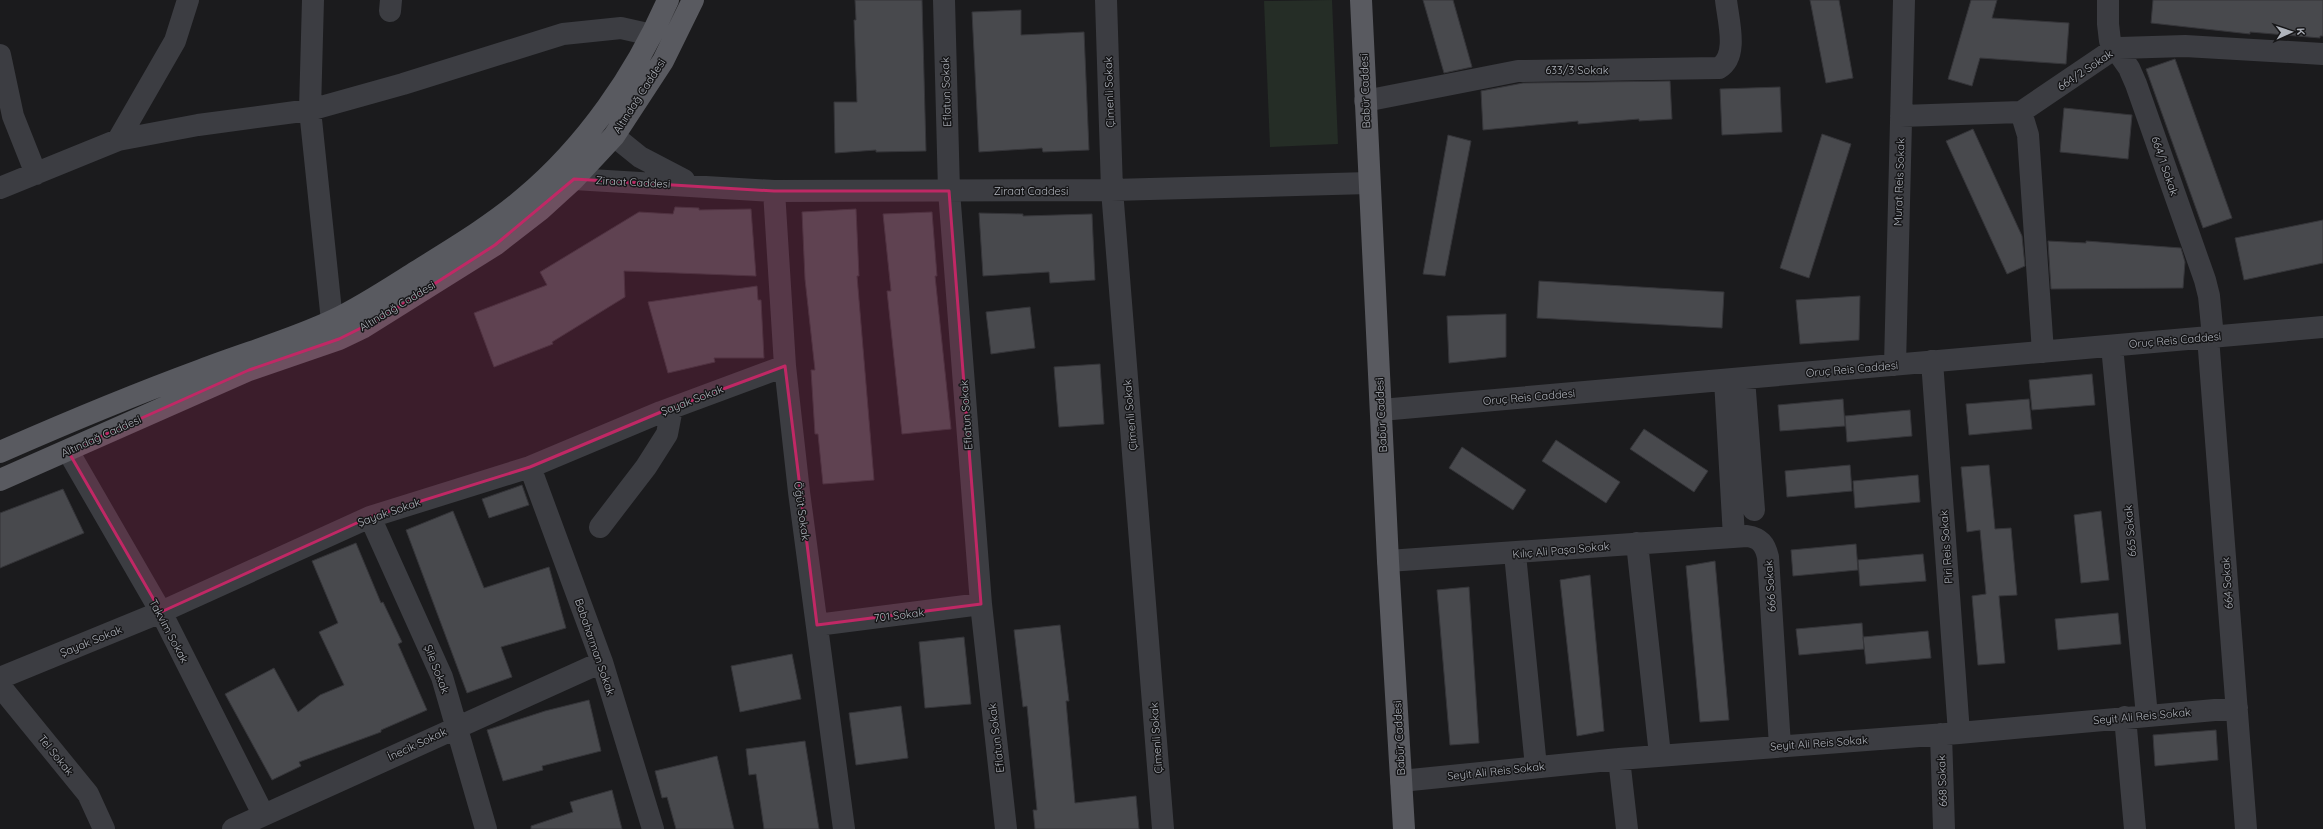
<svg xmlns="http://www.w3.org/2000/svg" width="2323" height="829" font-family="Quicksand,sans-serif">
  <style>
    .green { fill: #252d26 }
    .building { fill: #48494d; stroke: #353539 }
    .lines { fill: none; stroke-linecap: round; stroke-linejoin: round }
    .minor { stroke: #3c3d42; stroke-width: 22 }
    .major { stroke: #595a60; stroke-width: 22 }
    .marked { fill: #c02865; fill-opacity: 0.2; stroke: #c02865; stroke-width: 3; stroke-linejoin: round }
    .labels { text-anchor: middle; stroke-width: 3; stroke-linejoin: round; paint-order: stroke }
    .street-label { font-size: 11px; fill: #afb3bb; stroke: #161618 }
  </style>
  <rect width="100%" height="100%" fill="#1b1b1d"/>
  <path class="green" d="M1332 0 1338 144 1270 147 1264 1Z"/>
  <path class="building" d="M855 0H922L926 151 876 152V150L835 153 834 102H857L854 20H856Z
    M1423 0H1453L1472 67 1444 73Z
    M1810 0H1839L1853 78 1826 83Z
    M1971 0H1997L1992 18 2069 23 2066 64 1980 58 1972 86 1948 79Z
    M2153 0H2323V36H2320V38L2250 32V34L2151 23Z
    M1021 10V35L1084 32 1089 150 1043 152 1042 148 979 152 972 12Z
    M2175 59 2232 218 2203 228 2146 69Z
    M1670 81 1672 119 1639 121V119L1578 124V121L1483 130 1481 91 1523 83Z
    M1780 87 1782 132 1722 135 1720 89Z
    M2064 108 2132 115 2128 159 2060 152Z
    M1973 129 2022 236 2025 266 2007 274 1946 141Z
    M1822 134 1851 144 1809 278 1780 268Z
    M1448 135 1471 141 1445 276 1423 274Z
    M675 207 699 208V210L751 209 756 276 624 271 625 297 552 342 553 344 494 367 474 313 547 285 540 272 639 212 673 214Z
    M856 209 859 276H857L874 480 823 484 818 434H815L811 370H815L805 279 802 212Z
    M932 212 937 276H935L951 429 902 434 887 291H891L883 214Z
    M979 213 1023 214V216L1092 214 1095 280 1050 283 1049 272 983 276Z
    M2323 220V263L2244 280 2235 238Z
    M2048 241 2086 243V241L2181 248 2185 262 2183 288 2051 289Z
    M1539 281 1724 292 1722 328 1537 318Z
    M757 286 758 300H761L764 358H714L715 362 668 373 648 302Z
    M1860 296 1859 340 1800 344 1796 300Z
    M1030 307 1035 348 991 354 986 312Z
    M1506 314V357L1449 363 1447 316Z
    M1100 364 1104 424 1059 427 1054 367Z
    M2092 374 2095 405 2032 410 2029 380Z
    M1843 399 1845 426 1780 431 1778 405Z
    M2029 399 2032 429 1969 435 1966 404Z
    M1910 410 1912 436 1847 442 1845 416Z
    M1644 429 1708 471 1694 492 1630 449Z
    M1556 440 1620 482 1606 503 1542 461Z
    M1462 447 1526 490 1513 510 1449 468Z
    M1850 465 1852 491 1787 497 1785 471Z
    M1989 465 1995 529 2011 528 2017 595 1999 596 2005 663 1978 665 1972 596 1986 594 1980 530 1967 532 1961 467Z
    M1918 475 1920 502 1855 508 1853 481Z
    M522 485 529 505 489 518 482 499Z
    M63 489 84 533 0 568V513Z
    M453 511 484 588 549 567 566 628 501 647 512 677 467 693 406 530Z
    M2101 511 2109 580 2081 583 2074 515Z
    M356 543 381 603 383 602 402 642 398 644 427 710 381 730V732L299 762 301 766 272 780 225 694 274 668 298 712 320 695 344 685 319 632 338 623 312 561Z
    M1856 544 1858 570 1793 576 1791 550Z
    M1923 554 1926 581 1860 586 1858 560Z
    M1715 561 1729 720 1700 722 1686 566Z
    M1590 575 1604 731 1577 736 1560 580Z
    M1469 587 1479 743 1450 745 1437 590Z
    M2118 613 2121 644 2058 650 2055 619Z
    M1862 623 1864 649 1799 655 1796 629Z
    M1060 625 1069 701H1066L1075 803 1136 796 1139 829H1035L1033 810H1037L1027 706 1023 707 1014 630Z
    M1928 631 1931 658 1866 664 1863 637Z
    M964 637 971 704 925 708 919 642Z
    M792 654 801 699 740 712 731 666Z
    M589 700 601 751 542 766 543 770 503 781 487 730 545 711Z
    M901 706 908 758 856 765 849 713Z
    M2216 730 2218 760 2155 766 2153 735Z
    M805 741 819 829H764L756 774 749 775 746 749Z
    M717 756 734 829H676L667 797 662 798 655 771Z
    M612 790 622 829H531V826L573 812 570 802Z"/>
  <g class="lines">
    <path class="minor" d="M313 0 310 110 332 321
      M944 0 949 191 981 604 1006 829
      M1106 0 1112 190 1163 829
      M2108 0V24L2110 41 2129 68 2136 84 2205 280 2209 296 2213 337
      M390 11 391 0
      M0 55 13 116 36 174
      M1365 101 1518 71 1719 68C1739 56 1728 20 1726 0
      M2021 112 2028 135 2043 352
      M1901 116 2021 112 2111 51 2119 48 2185 46 2323 54
      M614 136 640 157 684 180
      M118 140 175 41 188 0
      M574 179 774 191 1112 190 1369 183
      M0 188 118 140 198 125 310 110 403 84 563 34 621 28 652 35
      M774 191 785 366 799 492 844 829
      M2208 337 2246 829
      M2112 346 2147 716
      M1932 361 1959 733
      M1895 365 1904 0
      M1744 378 1754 510
      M1725 380 1734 537
      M1381 410 2323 327
      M68 451 161 612 263 814
      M530 467 602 662 653 829
      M370 517 442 677 486 829
      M600 527 646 467 667 434 672 408
      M1637 543 1660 755
      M1515 554 1536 767
      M1388 561 1747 536C1760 538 1765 544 1768 557L1780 746
      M817 625 981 604
      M0 678 161 612 370 517 530 467 661 412 785 366
      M0 686 88 794 104 829
      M2125 717 2135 829
      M1941 734 1944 829
      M1619 759 1627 829
      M1401 781 1619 759 1959 733 2237 708
      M233 829 602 662"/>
    <path class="major" d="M1361 0 1388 561 1404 829
      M0 452C66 423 133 395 201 370 245 353 292 340 334 320 363 306 390 288 417 271 454 248 491 226 524 198 586 146 636 74 668 0
      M0 480 249 370 339 339 364 327 495 245 540 210 574 179 614 136 663 61 693 0"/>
  </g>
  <path class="marked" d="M574 179 774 191H949L981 604 817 625 785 366 661 412 530 467 370 517 161 612 68 451 249 370 339 339 381 318 495 245Z"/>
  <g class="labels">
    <g class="street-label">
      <text x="1577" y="74">633/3 Sokak</text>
      <text transform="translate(2085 70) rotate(-34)" y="4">664/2 Sokak</text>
      <text transform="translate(1365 91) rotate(-92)" y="4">Babür Caddesi</text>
      <text transform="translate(946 92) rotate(-92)" y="4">Eflatun Sokak</text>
      <text transform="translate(1109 92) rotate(-92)" y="4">Çimenli Sokak</text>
      <text transform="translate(639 96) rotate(-57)" y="4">Altındağ Caddesi</text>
      <text transform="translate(2165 166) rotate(71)" y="4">664/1 Sokak</text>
      <text transform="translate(633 182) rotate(3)" y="4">Ziraat Caddesi</text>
      <text transform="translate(1899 182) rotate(-88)" y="4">Murat Reis Sokak</text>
      <text x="1031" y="195">Ziraat Caddesi</text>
      <text transform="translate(397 306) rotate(-31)" y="4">Altındağ Caddesi</text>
      <text transform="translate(2175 340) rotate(-5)" y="4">Oruç Reis Caddesi</text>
      <text transform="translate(1852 369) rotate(-5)" y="4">Oruç Reis Caddesi</text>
      <text transform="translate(1529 397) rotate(-5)" y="4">Oruç Reis Caddesi</text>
      <text transform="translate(692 400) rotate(-21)" y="4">Şayak Sokak</text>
      <text transform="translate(966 415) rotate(-94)" y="4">Eflatun Sokak</text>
      <text transform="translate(1130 415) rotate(-95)" y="4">Çimenli Sokak</text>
      <text transform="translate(1381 415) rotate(-93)" y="4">Babür Caddesi</text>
      <text transform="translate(101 436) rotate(-24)" y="4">Altındağ Caddesi</text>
      <text transform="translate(802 511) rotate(82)" y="4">Öğüt Sokak</text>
      <text transform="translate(389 512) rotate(-19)" y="4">Şayak Sokak</text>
      <text transform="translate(2130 531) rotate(-95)" y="4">665 Sokak</text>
      <text transform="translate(1946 547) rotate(-94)" y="4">Piri Reis Sokak</text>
      <text transform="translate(1561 550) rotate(-5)" y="4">Kılıç Ali Paşa Sokak</text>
      <text transform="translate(2227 583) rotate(-94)" y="4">664 Sokak</text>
      <text transform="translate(1770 586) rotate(-94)" y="4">666 Sokak</text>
      <text transform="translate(899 615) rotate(-7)" y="4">701 Sokak</text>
      <text transform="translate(169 631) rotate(62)" y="4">Takvim Sokak</text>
      <text transform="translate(91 641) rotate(-22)" y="4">Şayak Sokak</text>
      <text transform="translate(595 647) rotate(71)" y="4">Babaharman Sokak</text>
      <text transform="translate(437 669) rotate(69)" y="4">Şile Sokak</text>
      <text transform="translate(2142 716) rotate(-5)" y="4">Seyit Ali Reis Sokak</text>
      <text transform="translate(996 738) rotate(-97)" y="4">Eflatun Sokak</text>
      <text transform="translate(1156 738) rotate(-94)" y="4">Çimenli Sokak</text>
      <text transform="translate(1399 738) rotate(-93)" y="4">Babür Caddesi</text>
      <text transform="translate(1819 743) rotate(-4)" y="4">Seyit Ali Reis Sokak</text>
      <text transform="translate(417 744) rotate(-25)" y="4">İnecik Sokak</text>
      <text transform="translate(56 755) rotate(51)" y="4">Tel Sokak</text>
      <text transform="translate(1496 771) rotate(-6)" y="4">Seyit Ali Reis Sokak</text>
      <text transform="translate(1942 781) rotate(-92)" y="4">668 Sokak</text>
    </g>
  </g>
  <g transform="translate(2291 32) rotate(87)" stroke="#161618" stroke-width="3" paint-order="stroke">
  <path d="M0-3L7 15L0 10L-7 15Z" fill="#afb3bb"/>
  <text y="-6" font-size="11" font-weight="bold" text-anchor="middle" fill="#afb3bb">K</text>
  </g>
</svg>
